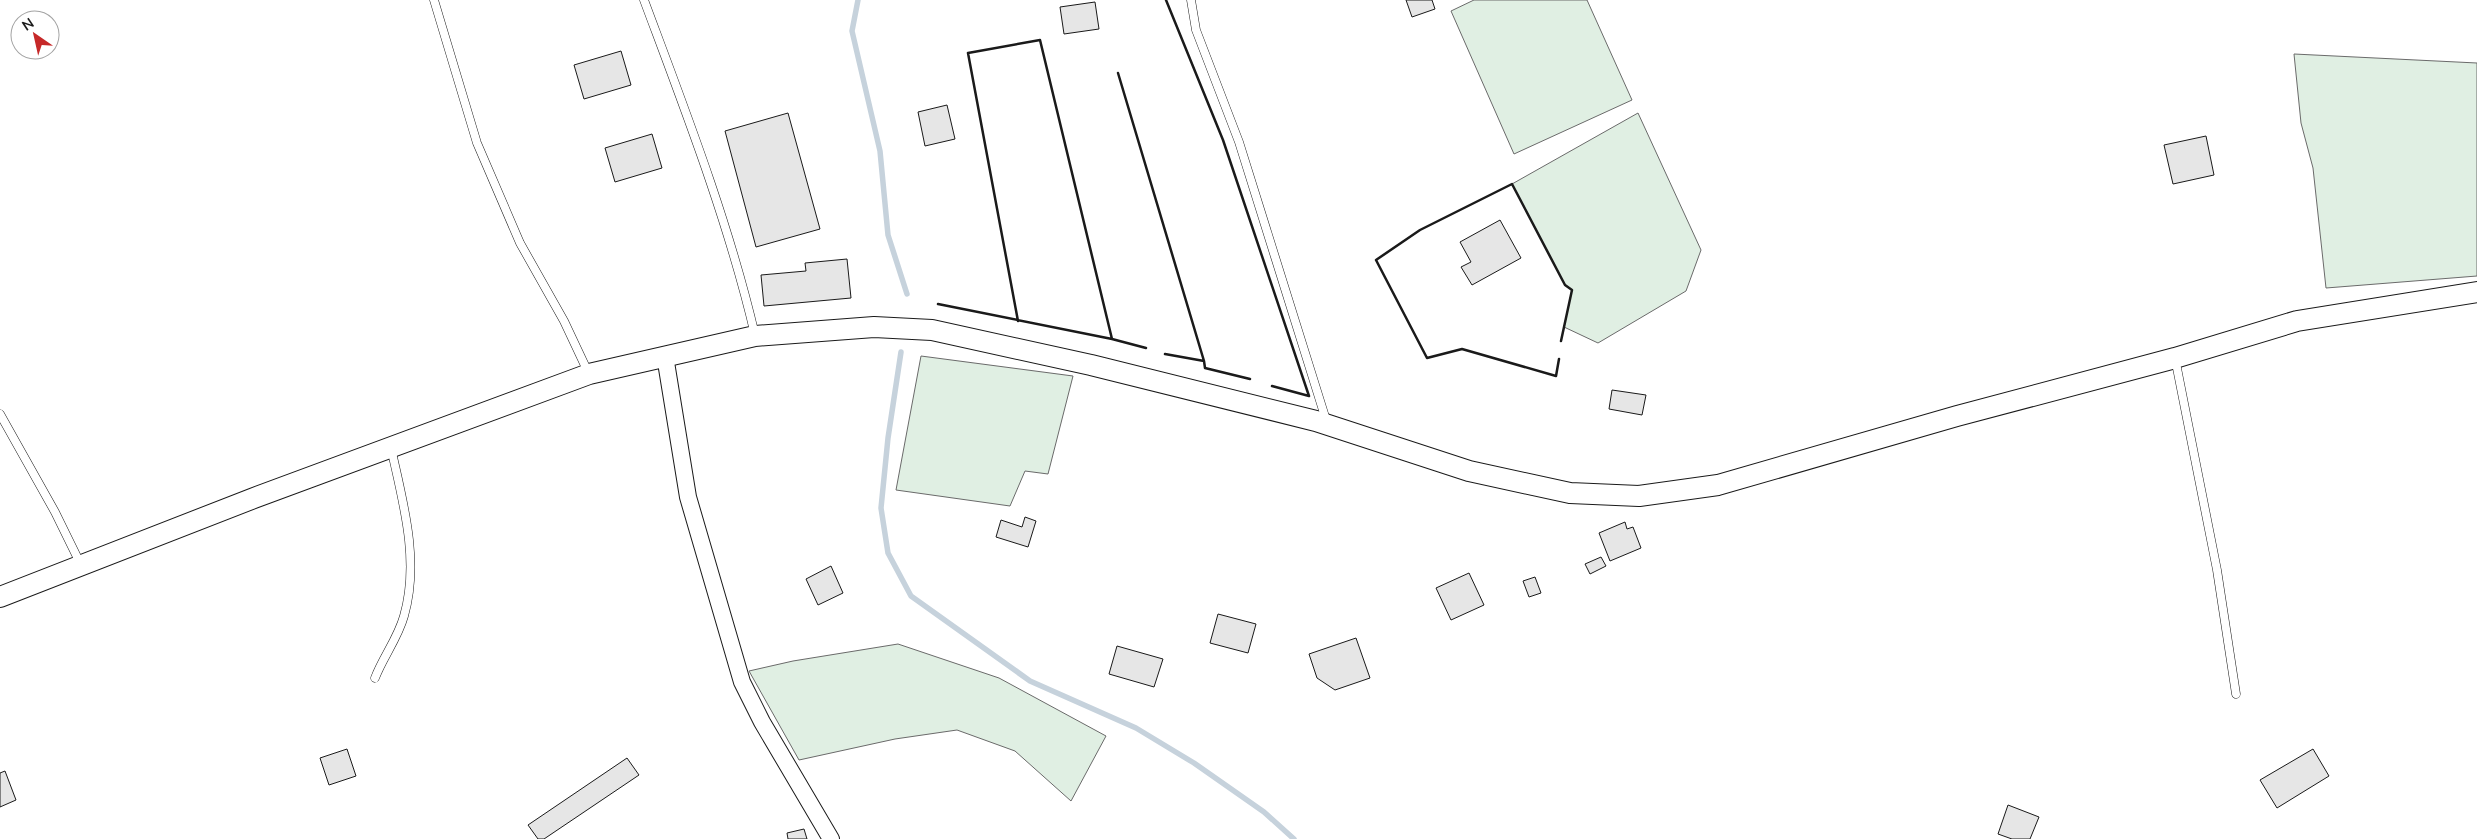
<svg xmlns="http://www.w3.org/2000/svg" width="2477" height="839" font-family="Mulish,sans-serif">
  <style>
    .green { fill: #e0efe3; stroke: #6a6a6a }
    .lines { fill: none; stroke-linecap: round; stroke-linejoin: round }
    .stream { stroke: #c6d2dc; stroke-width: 5.5 }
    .building { fill: #e6e6e6; stroke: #1a1a1a }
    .service-casing { stroke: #1a1a1a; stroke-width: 9 }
    .minor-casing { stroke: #1a1a1a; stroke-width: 18 }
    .tertiary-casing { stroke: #1a1a1a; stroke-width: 22 }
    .service { stroke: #fff; stroke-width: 8 }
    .minor { stroke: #fff; stroke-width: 16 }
    .tertiary { stroke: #fff; stroke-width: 20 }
    .wall { stroke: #1a1a1a; stroke-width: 2.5 }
  </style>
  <rect width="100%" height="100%" fill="#fff"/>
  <path class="green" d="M1474 0H1587L1632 100 1514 154 1451 11Z
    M2294 54 2477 63V276L2326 288 2313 168 2301 123Z
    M1638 113 1701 250 1686 291 1598 343 1564 327 1572 290 1565 285 1512 184Z
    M921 356 1073 376 1048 474 1025 471 1010 506 896 490Z
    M898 644 999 678 1106 736 1071 801 1015 751 957 730 895 739 799 760 749 671 793 661Z"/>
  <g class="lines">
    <path class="stream" d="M858 0 852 31 880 151 888 235 907 294
      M901 352 888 438 881 508 888 553 911 596 1030 681 1136 728 1194 763 1264 812 1294 839"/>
  </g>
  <path class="building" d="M1406 0H1432L1435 9 1412 17Z
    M1095 2 1099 29 1064 34 1060 7Z
    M621 51 631 85 584 99 574 65Z
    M947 105 955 139 925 146 918 112Z
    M788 113 820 229 756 247 725 131Z
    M652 134 662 168 615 182 605 148Z
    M2206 136 2214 175 2173 184 2164 145Z
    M1500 220 1521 258 1472 285 1461 267 1471 262 1460 242Z
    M847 259 851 298 764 306 761 275 806 271 805 263Z
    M1612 390 1646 395 1642 415 1609 409Z
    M1025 517 1036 521 1028 547 996 537 1001 520 1022 527Z
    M1625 522 1627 529 1633 527 1641 548 1610 561 1599 533Z
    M1601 557 1606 566 1590 574 1585 564Z
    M831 566 843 593 818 605 806 579Z
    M1469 573 1484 605 1451 620 1436 588Z
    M1535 577 1541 593 1529 597 1523 581Z
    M1218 614 1256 624 1248 653 1210 643Z
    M1356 638 1370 678 1335 690 1317 678 1309 654Z
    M1117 646 1163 659 1154 687 1109 674Z
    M347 749 356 776 329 785 320 758Z
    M2313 749 2329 776 2277 808 2260 780Z
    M627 758 639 775 544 839H538L528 825Z
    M5 771 16 800 0 807V773Z
    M2008 805 2039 817 2030 839H2012L1998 834Z
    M804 829 807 839H788L787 833Z"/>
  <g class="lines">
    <defs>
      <path id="service" d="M434 0 477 143 520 243 564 321 588 372
        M644 0C685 110 728 220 755 335
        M1191 0 1196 30 1239 142 1327 423
        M2175 358 2217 570 2236 694
        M0 414 55 512 81 565
        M375 678C383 657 398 638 404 616 420 561 403 502 391 448"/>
      <path id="minor" d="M665 356 688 497 742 682 762 722 831 839"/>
      <path id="tertiary" d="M0 597 254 498 589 374 755 336 874 327 932 330 1091 365 1316 421 1469 471 1570 493 1639 496 1718 485 1957 416 2175 358 2297 321 2477 292"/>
    </defs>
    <use href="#service" class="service-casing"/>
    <use href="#minor" class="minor-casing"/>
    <use href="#tertiary" class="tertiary-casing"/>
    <use href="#service" class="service"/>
    <use href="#minor" class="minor"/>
    <use href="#tertiary" class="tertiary"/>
    <path class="wall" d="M1166 0 1223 140 1309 396 1272 386
      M1118 73 1204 361
      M938 304 1112 339 1146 348
      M1018 321 968 53 1040 40 1112 339
      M1165 354 1204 361 1205 368 1250 379
      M1559 359 1556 376 1462 349 1427 358 1376 260 1420 230 1512 184 1565 285 1572 290 1561 341"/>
  </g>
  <g transform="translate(35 35) rotate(326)"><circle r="24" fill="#ffffff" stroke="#a3a3a3"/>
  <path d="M0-4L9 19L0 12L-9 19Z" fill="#c62828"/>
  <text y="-8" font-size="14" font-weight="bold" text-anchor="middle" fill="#1a1a1a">N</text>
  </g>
</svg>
